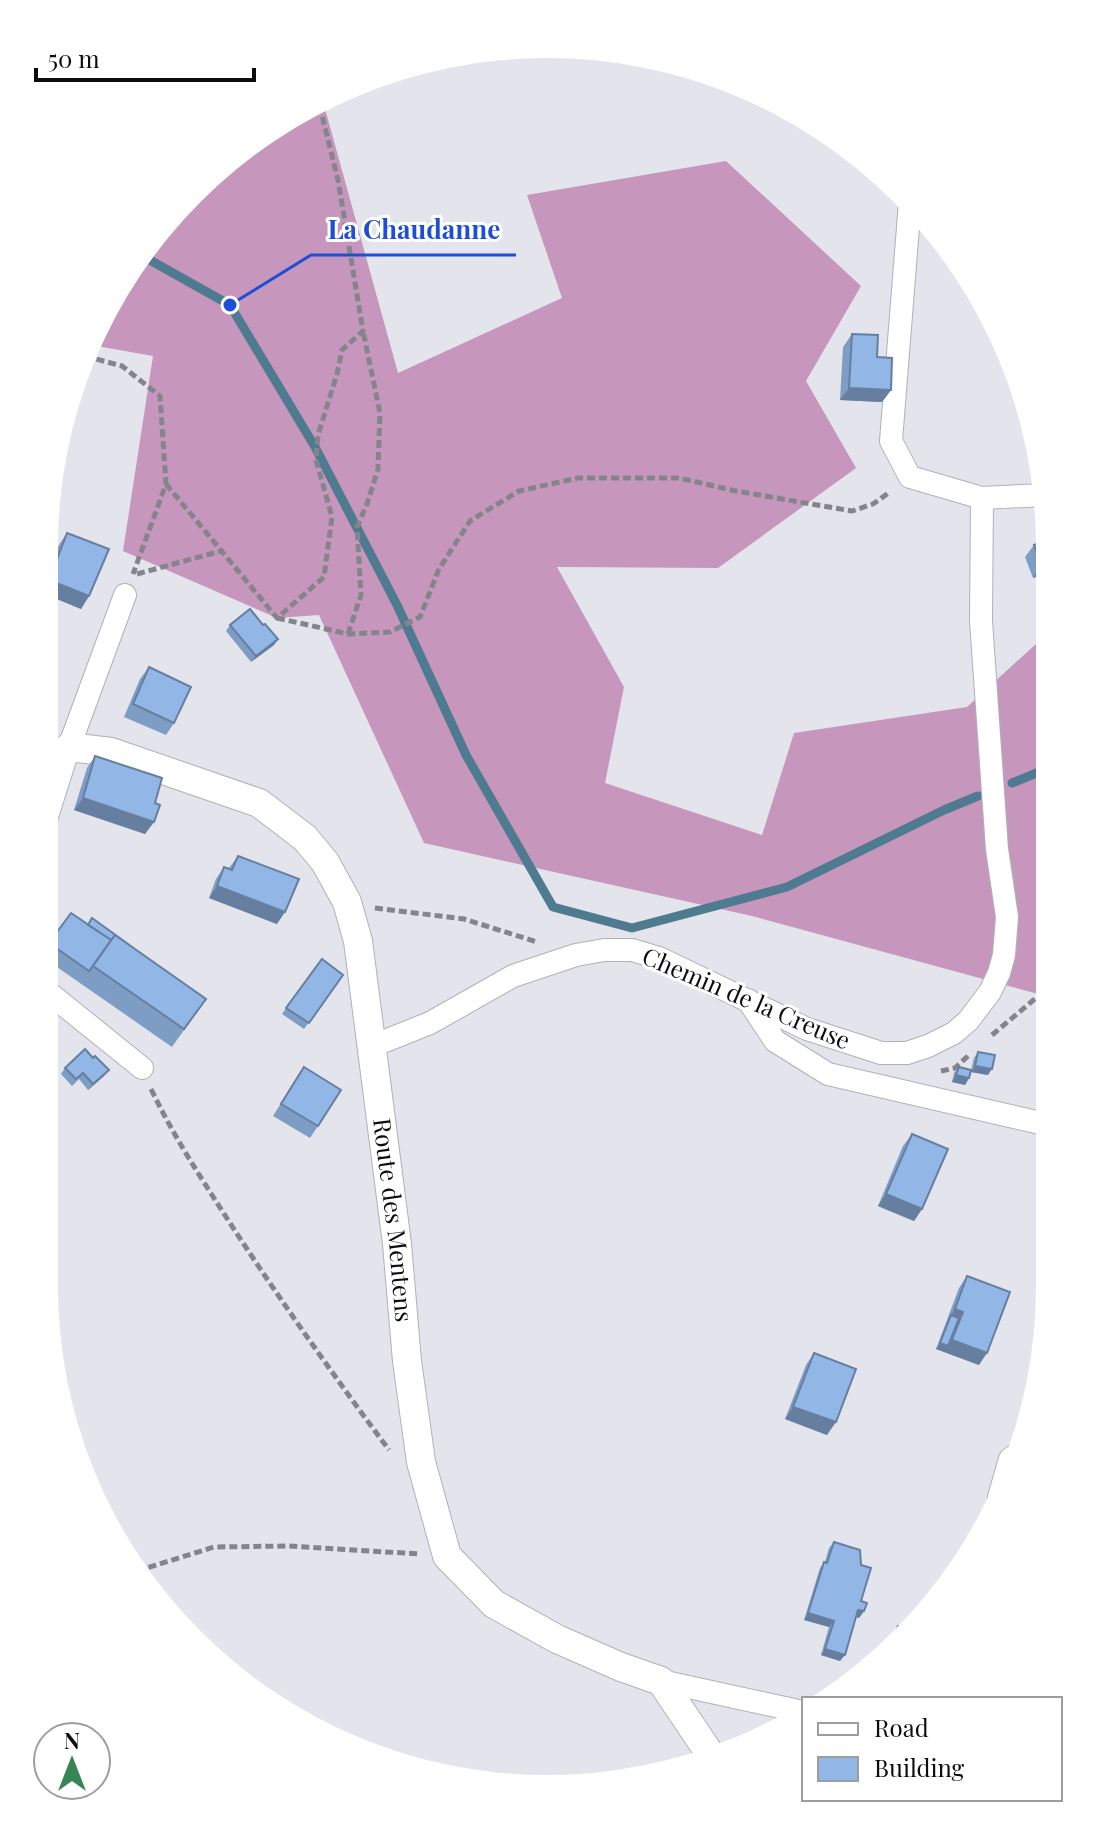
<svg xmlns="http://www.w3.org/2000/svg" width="1094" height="1833" font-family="'Playfair Display',serif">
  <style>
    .forest { fill: #c696bd }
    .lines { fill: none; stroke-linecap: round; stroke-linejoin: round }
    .stream { stroke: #4e7b90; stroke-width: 9 }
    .minor-casing { stroke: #b0b1b9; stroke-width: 24 }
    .tertiary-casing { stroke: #b0b1b9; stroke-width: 30 }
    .path { stroke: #84858a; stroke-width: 5; stroke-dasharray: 8 4; stroke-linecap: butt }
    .minor { stroke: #fff; stroke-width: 22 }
    .tertiary { stroke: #fff; stroke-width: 28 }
    .wall { fill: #7e9dc5 }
    .shaded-wall { fill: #667fa0 }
    .building { fill: #92b6e5; stroke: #667fa0; stroke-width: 2 }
    .labels { text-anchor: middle; stroke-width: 6; stroke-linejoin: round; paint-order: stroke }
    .street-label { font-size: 24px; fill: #0c0d0f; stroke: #fff }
    .leader { fill: none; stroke: #1d4ed8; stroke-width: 3 }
    .callout-dot { fill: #1d4ed8; stroke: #fff; stroke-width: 3 }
    .callout-label { font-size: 26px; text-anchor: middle; font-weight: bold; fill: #1d4ed8; stroke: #fff; stroke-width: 6; stroke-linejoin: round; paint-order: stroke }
  </style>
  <rect width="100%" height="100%" fill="#e3e4ec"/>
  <path class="forest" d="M324 105 398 373 562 298 527 195 726 161 861 286 806 381 856 468 718 568 557 567 624 687 605 783 762 835 794 733 967 707 1049 632V997L752 916 424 843 319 615 277 618 123 551 153 356 91 345 129 267 268 129Z"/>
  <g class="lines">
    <path class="stream" d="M141 255 230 305 315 447 397 605 466 755 553 907 632 928 787 887 944 810 978 796
      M1012 783 1049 768"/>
    <defs>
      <path id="minor" d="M910 202 891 441 910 477 982 498
        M45 823 69 747 125 595
        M44 989 142 1068
        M748 1000 775 1041 828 1074 1049 1125
        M370 1047 430 1023 513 976 576 955 604 950H632L659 958 807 1029 881 1053H907L928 1046 954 1033 968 1021 990 992 999 973 1004 955 1007 917 997 849 981 621 982 498 1045 495
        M999 1497 1010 1459 1022 1451
        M661 1681 803 1712"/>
      <g id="tertiary">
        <path id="s1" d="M45 766 69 747 111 752 259 803 305 838 325 862 347 902 358 941 397 1244 407 1361 421 1462 447 1556 494 1604 557 1639 621 1667 661 1681 714 1760"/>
      </g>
    </defs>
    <use href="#minor" class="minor-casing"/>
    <use href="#tertiary" class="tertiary-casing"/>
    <path class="path" d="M85 356 122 366 160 396 166 484 133 574
      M166 484 277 618 324 577 332 517 316 460 318 435 337 374 342 350 363 331 338 180 320 107
      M137 574 221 551
      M277 618 348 634 390 632 420 617 439 569 470 521 519 491 578 478H679L736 491 852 511 873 504 890 492
      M348 634 361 595 357 527 367 504 378 469 380 413 363 331
      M375 908 464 919 537 942
      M992 1035 1049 987
      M941 1071 955 1068 969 1055
      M151 1089C168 1124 184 1151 205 1184 263 1276 325 1364 389 1450
      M137 1571 214 1547 288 1546 420 1554"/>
    <use href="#minor" class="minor"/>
    <use href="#tertiary" class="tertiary"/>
  </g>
  <path class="wall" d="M852 334 877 357 891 390 882 402 840 400 843 347Z
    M67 533 89 596 81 609 45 594V580L59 545Z
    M1049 540V588L1043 574 1033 578 1025 557 1034 545Z
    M230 625H263L278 639 274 645 251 662 226 631Z
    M149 667 174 723 166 735 124 717 140 679Z
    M95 756 145 834 74 810 87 768Z
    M238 856 277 924 209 898 216 879 224 867 229 868Z
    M71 913 206 999 172 1047 44 958V950Z
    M322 959 343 975 304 1029 282 1014Z
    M978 1052 988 1075 971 1072 969 1078 965 1085 952 1082 954 1073 959 1067 971 1070 974 1058Z
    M93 1058 109 1070 104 1076 88 1090 79 1079 72 1086 61 1074 65 1068Z
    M304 1067 318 1126 310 1138 273 1116Z
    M912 1134 922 1209 914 1221 878 1206 903 1146Z
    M967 1276 979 1365 936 1349 959 1288Z
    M814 1353 827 1435 785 1419 806 1365Z
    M834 1542 861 1601 864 1611 859 1618 856 1617 840 1661 821 1655 829 1627 804 1620 820 1568 825 1562 829 1548Z
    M898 1626 906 1629 889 1647 893 1633Z"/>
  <path class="shaded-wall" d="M849 388 891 390 882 402 840 400Z
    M1049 563V566L1043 574 1033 578 1041 565Z
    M49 580 89 596 81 609 45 594V586Z
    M278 639 274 645 251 662 256 656Z
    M83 798 154 822 145 834 74 810Z
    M217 886 285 912 277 924 209 898Z
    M975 1066 992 1069 988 1075 971 1072Z
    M109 1070 104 1076 88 1090 93 1084Z
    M956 1075 969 1078 965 1085 952 1082Z
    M886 1194 922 1209 914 1221 878 1206Z
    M955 1309 963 1312 955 1324 951 1315Z
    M952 1340 987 1353 979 1365 936 1349 940 1343 948 1346Z
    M793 1407 836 1422 827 1435 785 1419Z
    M858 1610 864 1611 859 1618 854 1616Z
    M808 1613 834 1621 829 1627 804 1620Z
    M825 1649 845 1655 840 1661 821 1655Z"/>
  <path class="building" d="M852 334 878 335 877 357 892 358 891 390 849 388Z
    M67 533 109 549 89 596 49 580Z
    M1049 540V563L1041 565 1034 545Z
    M250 609 263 625 265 624 278 639 256 656 230 625Z
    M149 667 191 687 174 723 133 704Z
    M95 756 162 778 155 803 160 805 154 822 83 798Z
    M46 772 56 778 46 795 45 774Z
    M238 856 299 879 285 912 217 886 224 867 232 870Z
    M71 913 111 940 89 971 49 943Z
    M92 918 135 949 115 935 111 940 88 925Z
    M115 935 206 999 184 1029 93 966Z
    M322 959 343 975 309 1023 286 1008Z
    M85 1049 93 1058 95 1056 109 1070 93 1084 83 1073 76 1079 65 1068Z
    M978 1052 995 1055 992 1069 975 1066Z
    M304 1067 341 1090 318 1126 281 1104Z
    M959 1067 971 1070 969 1078 956 1075Z
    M912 1134 948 1149 922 1209 886 1194Z
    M967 1276 1010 1292 987 1353 952 1340 963 1312 955 1309Z
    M951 1315 959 1318 948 1346 940 1343Z
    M814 1353 856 1369 836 1422 793 1407Z
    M834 1542 860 1550 861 1565 871 1568 861 1601 867 1603 864 1611 858 1610 845 1655 825 1649 834 1621 808 1613 824 1562 827 1563Z
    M898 1626 906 1629 893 1643Z"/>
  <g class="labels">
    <g class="street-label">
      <text transform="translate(746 999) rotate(23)" y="8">Chemin de la Creuse</text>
      <text dy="8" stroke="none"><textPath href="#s1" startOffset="686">Route des Mentens</textPath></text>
    </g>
  </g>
  <path d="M0 0H1094V1833H0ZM547 58H547A489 489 0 0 1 1036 547V1286A489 489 0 0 1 547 1775H547A489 489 0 0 1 58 1286V547A489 489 0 0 1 547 58Z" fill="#fff" fill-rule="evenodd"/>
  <path class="leader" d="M230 305L311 255H516"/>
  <circle class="callout-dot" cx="230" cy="305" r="8"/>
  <g class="callout-label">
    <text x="414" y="239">La Chaudanne</text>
  </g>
  <rect x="802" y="1697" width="260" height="104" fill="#ffffff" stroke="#9e9e9f" stroke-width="2"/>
  <rect x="818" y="1723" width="40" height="12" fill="#ffffff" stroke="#9e9e9f" stroke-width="2"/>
  <text x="874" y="1737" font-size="24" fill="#0c0d0f">Road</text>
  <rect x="818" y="1757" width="40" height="24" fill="#92b6e5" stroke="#9e9e9f" stroke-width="2"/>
  <text x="874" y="1777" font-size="24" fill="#0c0d0f">Building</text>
  <g transform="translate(72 1761)"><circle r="38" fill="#ffffff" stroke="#9e9e9f" stroke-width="2"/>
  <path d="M0-6L14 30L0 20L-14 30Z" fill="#378554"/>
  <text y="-12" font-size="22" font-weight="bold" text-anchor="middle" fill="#0c0d0f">N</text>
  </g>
  <path d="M36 68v12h218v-12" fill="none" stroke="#0c0d0f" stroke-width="4"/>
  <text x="48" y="68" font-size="24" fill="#0c0d0f" stroke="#ffffff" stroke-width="6" paint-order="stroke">50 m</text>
</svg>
